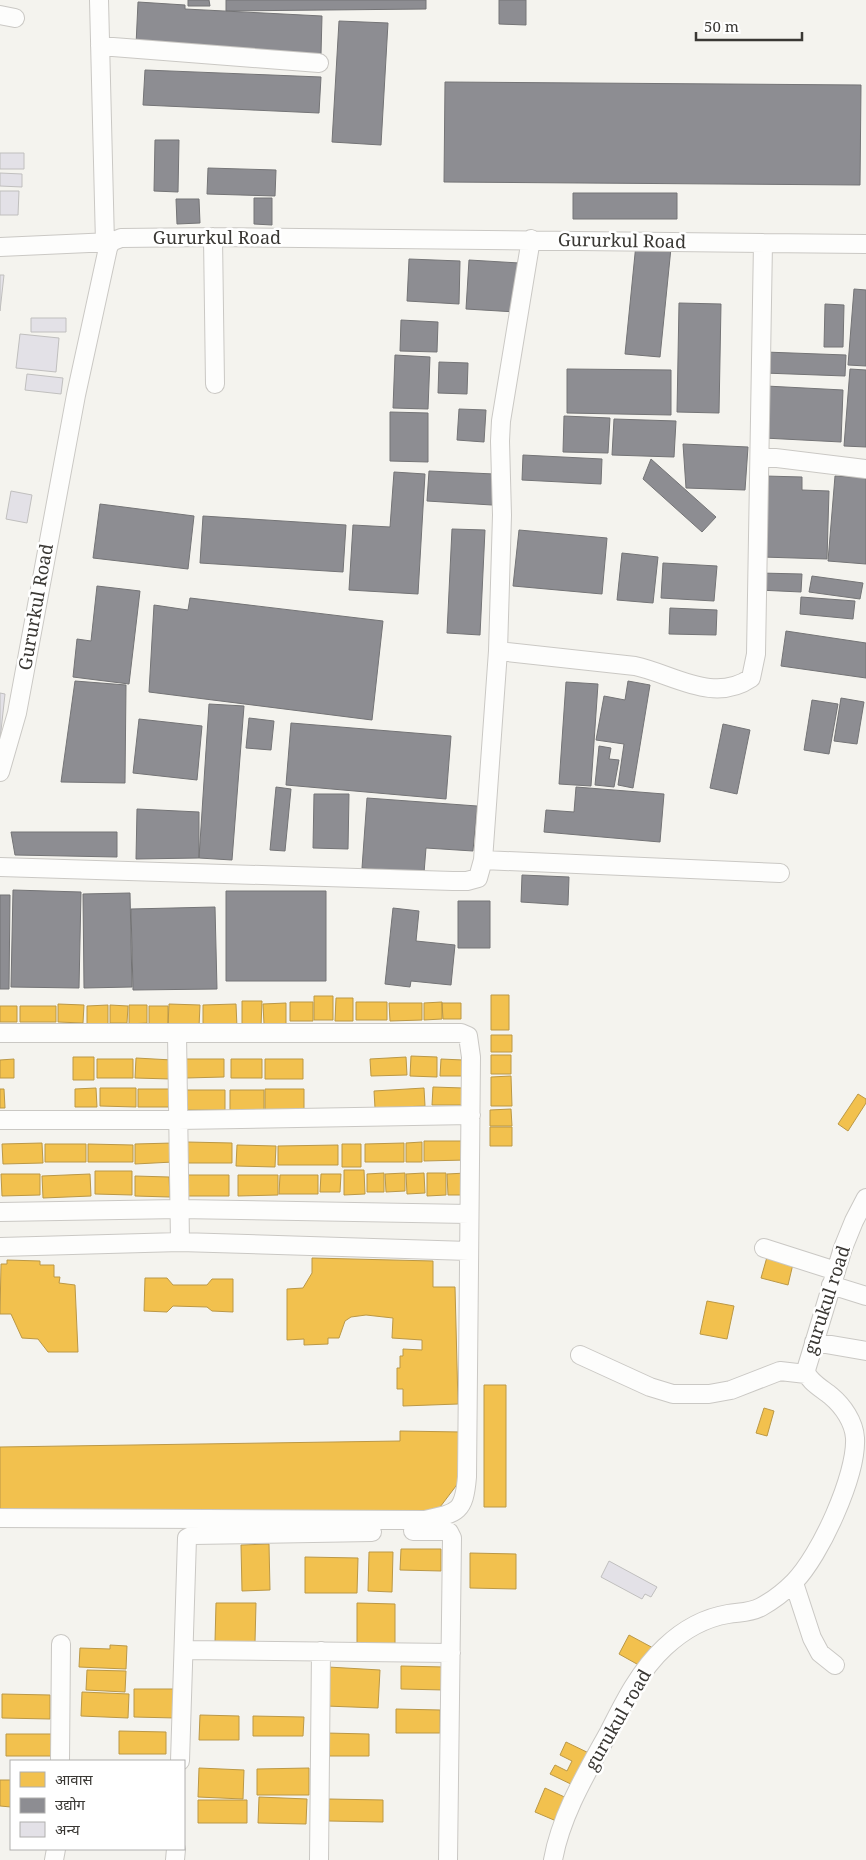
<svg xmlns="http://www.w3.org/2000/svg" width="866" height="1860" font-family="'Noto Serif','Noto Sans Devanagari',serif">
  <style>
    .homes { fill: #f2c14e; stroke: #bb9846 }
    .industry { fill: #8d8d92; stroke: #747476 }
    .building { fill: #e3e1e7; stroke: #c0bfbe }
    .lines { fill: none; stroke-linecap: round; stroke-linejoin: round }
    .minor-casing { stroke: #cac8c4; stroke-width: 20 }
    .minor { stroke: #fdfdfc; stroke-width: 18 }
    .labels { text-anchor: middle; stroke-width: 5; stroke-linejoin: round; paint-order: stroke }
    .street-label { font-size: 18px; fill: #3a3834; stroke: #fff }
  </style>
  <rect width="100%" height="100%" fill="#f4f3ee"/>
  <path class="homes" d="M491 995H509V1030H491Z
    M314 996H333V1020H314Z
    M336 998H353V1021H335Z
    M242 1001H262L261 1027H242Z
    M290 1002H313V1021H290Z
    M356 1002H387V1020H356Z
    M442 1002V1019L424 1020V1003Z
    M286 1003V1024H264L263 1004Z
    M389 1003H422V1020L390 1021Z
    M442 1003H461V1019H443Z
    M58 1004 84 1005 83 1023 58 1022Z
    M169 1004 200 1005 199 1027 168 1026Z
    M236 1004 237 1027H203V1005Z
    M108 1005V1024H87V1006Z
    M110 1005 128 1006 127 1023H110Z
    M129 1005H147V1023L129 1024Z
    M0 1006H17V1022H0Z
    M20 1006H56V1022H20Z
    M149 1006H168V1025H149Z
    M491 1035H512V1052H491Z
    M491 1055H511V1074H491Z
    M411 1056 437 1057V1077L410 1076Z
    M73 1057H94V1080H73Z
    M406 1057 407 1075 371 1076 370 1059Z
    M136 1058 172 1060 171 1079 135 1078Z
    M14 1059V1078H0V1060Z
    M97 1059H133V1078H97Z
    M186 1059H224V1077L186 1078Z
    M231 1059H262V1078H231Z
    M265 1059H303V1079H265Z
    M441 1059 463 1060V1076H440Z
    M511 1076 512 1106H491V1077Z
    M433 1087 463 1088V1105H432Z
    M96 1088 97 1107H75V1089Z
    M100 1088H136V1107L100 1106Z
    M424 1088 425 1106 375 1108 374 1091Z
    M0 1089H4L5 1108H0Z
    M138 1089H171V1107H138Z
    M265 1089H304V1111L265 1110Z
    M186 1090H225V1110H186Z
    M230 1090H264V1111L230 1112Z
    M858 1094 866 1099V1103L848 1131 838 1124Z
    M511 1109 512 1126H490V1110Z
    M490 1127H512V1146H490Z
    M424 1141H465L466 1160 424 1161Z
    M187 1142 232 1143V1163H187Z
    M422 1142V1162H406V1143Z
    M42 1143 43 1163 3 1164 2 1144Z
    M173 1143V1162L135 1164V1144Z
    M404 1143V1162H365V1144Z
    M45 1144H86V1162H45Z
    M88 1144 133 1145V1162H88Z
    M342 1144H361V1167H342Z
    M237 1145 276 1146 275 1167 236 1166Z
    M338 1145V1165H278V1146Z
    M344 1170H364L365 1194 344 1195Z
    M95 1171H132V1195L95 1194Z
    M384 1173V1192H367V1174Z
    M405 1173V1191L386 1192 385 1174Z
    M424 1173 425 1193 407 1194 406 1174Z
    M427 1173H446V1195L427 1196Z
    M466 1173 467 1195H448L447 1174Z
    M1 1174H40V1195L2 1196Z
    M90 1174 91 1196 43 1198 42 1176Z
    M321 1174H341L340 1192H320Z
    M186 1175H229V1196H186Z
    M238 1175H278V1195L238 1196Z
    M280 1175H318V1194H279Z
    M135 1176 169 1177 170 1197 135 1196Z
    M767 1257 793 1264 788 1285 761 1278Z
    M312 1258 433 1261V1287H455L458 1404 403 1406V1389H397V1368H400V1356H403V1349L422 1350V1340L392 1338 393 1318 366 1315 351 1317 345 1321 339 1338H328V1344L304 1345V1339L287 1340V1289L303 1288 312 1273Z
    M7 1260 40 1261V1265H54V1277H60L59 1283 75 1285 78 1352H48L38 1339 22 1338 11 1314H0L1 1264H7Z
    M145 1278H167L173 1285H207L212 1279H233V1312L212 1311 207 1307 173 1306 167 1312 144 1311Z
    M707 1301 734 1306 727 1339 700 1334Z
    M484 1385H506V1507H484Z
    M764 1408 774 1411 767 1436 756 1433Z
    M400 1431 461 1432 459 1482 434 1515H0V1447L400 1441Z
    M269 1544 270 1590 242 1591 241 1545Z
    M401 1549H441V1571L400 1570Z
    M369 1552H393L392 1592 368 1591Z
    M470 1553 516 1554V1589L470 1588Z
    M305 1557 358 1558 357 1593H305Z
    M216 1603H256L255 1642H215Z
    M357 1603 395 1604V1647L357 1646Z
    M629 1635 655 1649 644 1668 619 1654Z
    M110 1645 127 1646 126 1669 79 1667 80 1648 110 1649Z
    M401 1666 444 1667V1690L401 1689Z
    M328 1667 380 1670 378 1708 326 1706Z
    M87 1670 126 1671 125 1692 86 1690Z
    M134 1689H175V1718L134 1717Z
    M82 1692 129 1694 128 1718 81 1716Z
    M2 1694 50 1695V1719L2 1718Z
    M396 1709 440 1710V1733H396Z
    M200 1715 239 1716V1740H199Z
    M253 1716 304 1717 303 1736H253Z
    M119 1731 166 1732V1754H119Z
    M326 1733 369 1734V1756H326Z
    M6 1734H57V1756H6Z
    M566 1742 595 1756 579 1788 550 1774 555 1765 567 1771 572 1761 560 1755Z
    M199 1768 244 1770 243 1799 198 1797Z
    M309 1768V1795H257V1769Z
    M0 1780H11V1807L0 1806Z
    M545 1788 571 1800 561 1823 535 1812Z
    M259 1797 307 1799 306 1824 258 1823Z
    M329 1799 383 1800V1822L329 1821Z
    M198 1800H247V1823H198Z"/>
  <path class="industry" d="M188 0H209L210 6H188Z
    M226 0H426V9L226 11Z
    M499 0H526V25L499 24Z
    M138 2 185 5V9L322 16 321 54 136 45Z
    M339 21 388 23 381 145 332 142Z
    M145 70 321 77 319 113 143 105Z
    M445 82 861 85 860 185 444 182Z
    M155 140H179L178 192 154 191Z
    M208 168 276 170 275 196 207 194Z
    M573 193H677V219H573Z
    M254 198H272V225L254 224Z
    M176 199H199L200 223 177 224Z
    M636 244 671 248 660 357 625 354Z
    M409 259 460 261 459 304 407 301Z
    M469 260 519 263 516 312 466 309Z
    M854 289 866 290V366L848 365Z
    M679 303 721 304 719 413 677 412Z
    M825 304 844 305 843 347H824Z
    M401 320 438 322 437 352 400 351Z
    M765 352 846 355 845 376 764 373Z
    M395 355 430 357 428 409 393 408Z
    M439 362 468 363 467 394 438 393Z
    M567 369 671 370V415L567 413Z
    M850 369 866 370V447L844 446Z
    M766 386 843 390 841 442 764 438Z
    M459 409 486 410 484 442 457 440Z
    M390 412 428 413V462L390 461Z
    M564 416 610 418 608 453 563 452Z
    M614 419 676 421 674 457 612 455Z
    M683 444 748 447 745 490 686 488Z
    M523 455 602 459 601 484 522 480Z
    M651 459 716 517 702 532 643 479Z
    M429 471 494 474 492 505 427 501Z
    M394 472 425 474 418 594 349 590 353 525 390 527Z
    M765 476 802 477V490L829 491 827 559 762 557Z
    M835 476 866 478V564L828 561Z
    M100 504 194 516 188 569 93 558Z
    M203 516 346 525 343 572 200 563Z
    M452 529 485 530 480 635 447 633Z
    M519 530 607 538 602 594 513 586Z
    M622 553 658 557 653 603 617 600Z
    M663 563 717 566 714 601 661 598Z
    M759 573 802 574 801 592 758 590Z
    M812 576 863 583 860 599 809 592Z
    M97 586 140 591 129 684 73 677 77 639 91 641Z
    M801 597 855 601 853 619 800 614Z
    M190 598 383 621 372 720 149 692 154 605 188 610Z
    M670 608 717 610 716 635 669 634Z
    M786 631 866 643V678L781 666Z
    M75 681 126 685 125 783 61 782Z
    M628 681 650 685 633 788 618 785 624 744 596 740 604 696 625 700Z
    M566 682 598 684 591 786 559 784Z
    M841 698 864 702 857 744 834 741Z
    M812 700 838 704 829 754 804 750Z
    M209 704 244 706 232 860 199 858Z
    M249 718 274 721 271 750 246 748Z
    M139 719 202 726 197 780 133 773Z
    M291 723 451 736 446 799 286 785Z
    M723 724 750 730 737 794 710 788Z
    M599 746 611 748 609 759 619 760 614 787 595 785Z
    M276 787 291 789 285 851 270 850Z
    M576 787 664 794 660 842 544 832 546 810 574 812Z
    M314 794H349L348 849 313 848Z
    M367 798 477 806 473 851 426 848 424 873 362 868Z
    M137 809 199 812V858L136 859Z
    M11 832H117V857L15 855Z
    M522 875 569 877 568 905 521 902Z
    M13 890 81 892 79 988 11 987Z
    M226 891H326V981H226Z
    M130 893 132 987 84 988 83 894Z
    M0 895H10L9 989H0Z
    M458 901H490V948H458Z
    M215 907 217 989 133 990 131 909Z
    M393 908 419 911 416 941 455 945 451 985 411 981 410 987 385 984Z"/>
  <path class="building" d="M0 153H24V169H0Z
    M0 173 22 174V187L0 186Z
    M0 191H19L18 215H0Z
    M0 275H4L0 311Z
    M31 318H66V332H31Z
    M20 334 59 338 56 372 16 368Z
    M27 374 63 378 61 394 25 390Z
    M11 491 32 495 27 523 6 519Z
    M0 693 5 694 0 740Z
    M609 1561 657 1587 651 1597 645 1594 642 1599 601 1577Z"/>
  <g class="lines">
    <defs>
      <path id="minor" d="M99 0 105 243
        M0 15 15 18
        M100 46 319 63
        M213 237 215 384
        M0 247 111 242
        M760 456 866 469
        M498 651 635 666C673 674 713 704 751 678L756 654 763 243
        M0 772 17 713 76 395 108 248 111 242 121 238 213 237 866 244
        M483 860 780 873
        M0 867 453 881H467L478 878 483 860 498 651 502 515 500 441 501 421 531 239
        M0 1033H461L468 1036 471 1057 467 1477C464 1512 458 1513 425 1520L0 1518
        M177 1034 180 1242
        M0 1120H179L471 1115
        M0 1212 179 1209 469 1214
        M0 1247 180 1242 469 1251
        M764 1248 836 1271
        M831 1285 866 1296
        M814 1342 866 1351
        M580 1355 650 1387 673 1394H709L731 1390 780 1371 806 1374
        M413 1531H446L449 1532 452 1538 448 1860
        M794 1583 812 1638 820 1653 835 1665
        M184 1650 451 1653
        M60 1761 61 1644
        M180 1761 187 1538 193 1535 372 1532
        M54 1860 56 1849
        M175 1860 176 1849
        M319 1860 321 1651
        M553 1860C561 1815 587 1772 609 1732 624 1702 640 1670 665 1647 682 1631 704 1618 728 1614 739 1612 750 1613 761 1607 772 1601 785 1591 794 1582 820 1556 857 1475 855 1438 854 1422 843 1406 831 1396 823 1389 807 1381 806 1370L843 1248 854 1221 866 1198"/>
    </defs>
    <use href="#minor" class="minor-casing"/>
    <use href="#minor" class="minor"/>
  </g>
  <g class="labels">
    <g class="street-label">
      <text x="217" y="244">Gururkul Road</text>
      <text transform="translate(622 241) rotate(1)" y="6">Gururkul Road</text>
      <text transform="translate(36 607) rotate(-80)" y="6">Gururkul Road</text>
      <text transform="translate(827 1300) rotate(-72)" y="6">gurukul road</text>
      <text transform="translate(618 1720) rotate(-60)" y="6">gurukul road</text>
    </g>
  </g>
  <rect x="10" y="1760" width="175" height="90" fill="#ffffff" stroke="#b0afae"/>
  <rect x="20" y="1772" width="25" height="15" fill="#f2c14e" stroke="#b0afae"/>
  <text x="55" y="1785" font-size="15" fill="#3a3834">आवास</text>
  <rect x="20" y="1798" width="25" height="15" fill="#8d8d92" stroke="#b0afae"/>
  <text x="55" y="1810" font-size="15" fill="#3a3834">उद्योग</text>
  <rect x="20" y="1822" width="25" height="15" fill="#e3e1e7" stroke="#b0afae"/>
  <text x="55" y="1835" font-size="15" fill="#3a3834">अन्य</text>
  <path d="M696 32v8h106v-8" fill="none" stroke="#3a3834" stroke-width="2.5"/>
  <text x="704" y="32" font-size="15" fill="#3a3834" stroke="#ffffff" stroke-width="4" paint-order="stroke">50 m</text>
</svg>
